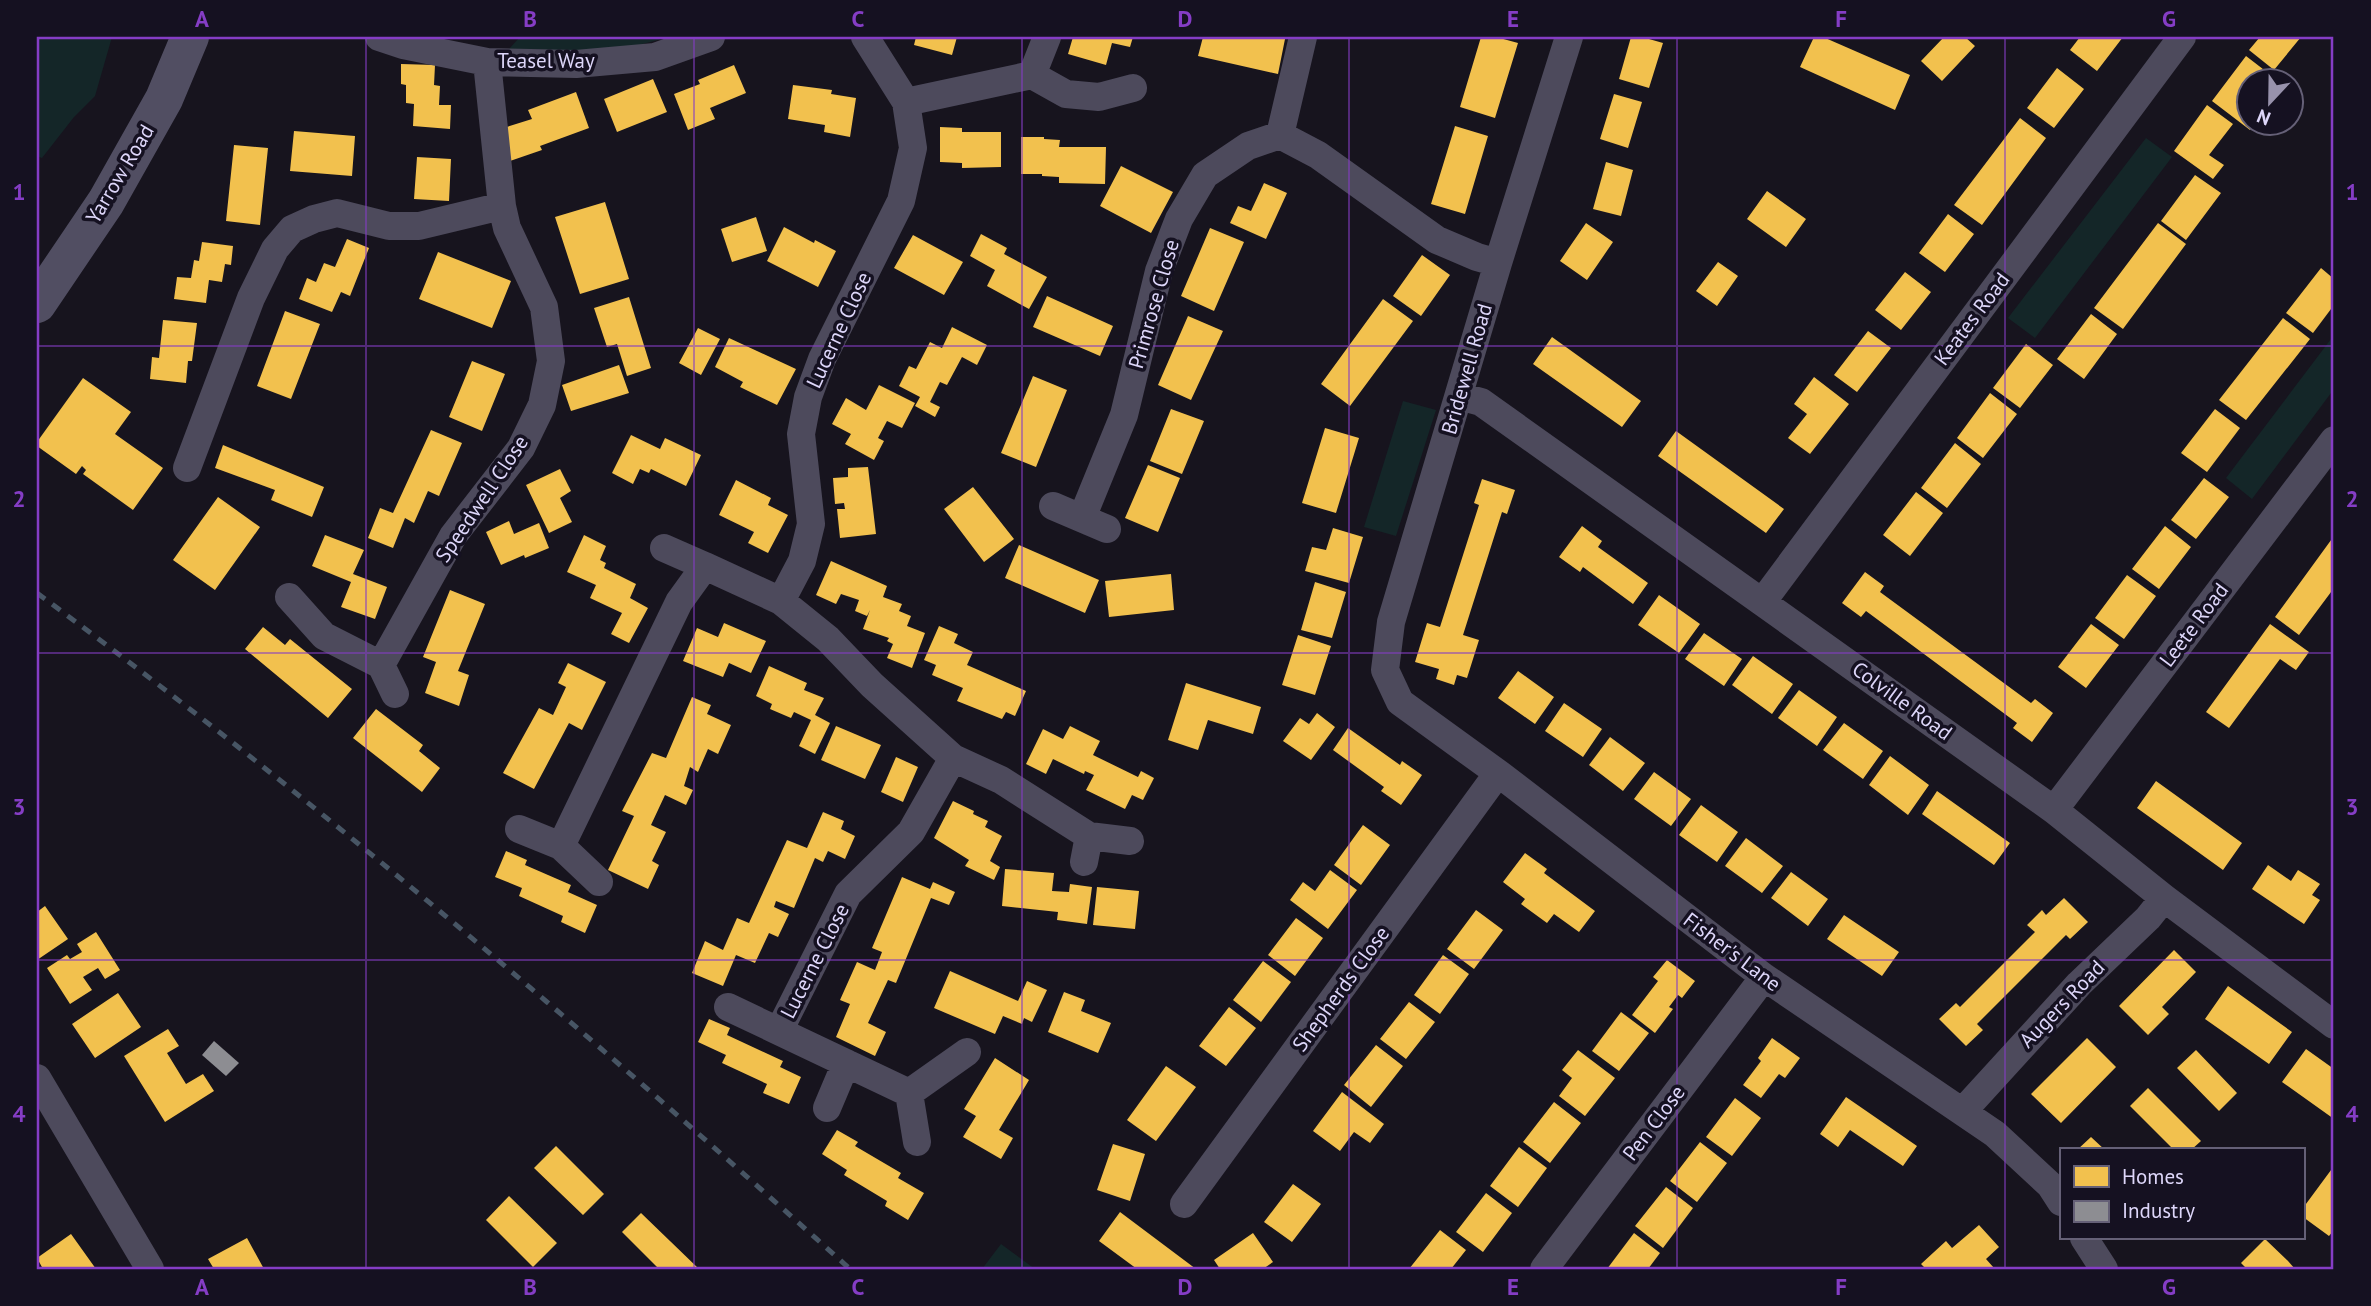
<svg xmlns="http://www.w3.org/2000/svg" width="2371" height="1306" font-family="'PT Sans',sans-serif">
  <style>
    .green { fill: #142628 }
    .homes { fill: #f2c14e }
    .industry { fill: #8d8d92 }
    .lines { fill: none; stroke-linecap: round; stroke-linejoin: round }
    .street { stroke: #4d4a5c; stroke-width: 28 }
    .secondary { stroke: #514e62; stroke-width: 38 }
    .rail { stroke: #475564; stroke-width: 5; stroke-dasharray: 10 9; stroke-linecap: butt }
    .grid { fill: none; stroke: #853dc5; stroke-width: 2; stroke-opacity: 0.55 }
    .labels { text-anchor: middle; stroke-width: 7; stroke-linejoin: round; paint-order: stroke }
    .street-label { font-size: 21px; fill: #ddd6f9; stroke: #151121 }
    .neatline { fill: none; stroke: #853dc5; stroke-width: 2.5 }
    .grid-label { font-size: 23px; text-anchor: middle; font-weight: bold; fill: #853dc5 }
  </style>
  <rect width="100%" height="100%" fill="#17141e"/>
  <path class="green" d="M37 37H112L95 96 74 117 42 158 37 156Z
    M534 37H669L639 45 592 51 509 49 519 38Z
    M2146 138 2172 157 2035 338 2008 318Z
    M2334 335V389L2252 499 2226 478Z
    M1403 401 1436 410 1396 536 1364 527Z
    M1001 1244 1035 1269H982Z"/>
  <path class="homes" d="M916 37H957L952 55 914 45Z
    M1073 37 1096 38 1133 37 1130 47 1112 43 1106 65 1068 54Z
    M1203 37H1274L1285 39 1278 74 1198 56Z
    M1481 37H1496L1518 43 1495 118 1460 107Z
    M1631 37H1642L1663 43 1649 88 1619 79Z
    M1814 37H1823L1910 75 1895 110 1800 67Z
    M1944 37H1965L1975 46 1942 81 1921 61Z
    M2080 37H2123L2097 71 2070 50Z
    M2260 37H2301L2274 70 2249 50Z
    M2246 56 2272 76 2269 80H2248V122H2255L2250 130 2212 101Z
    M401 64 435 65 434 85 440 86 439 105H451L450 129 413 126 414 104 406 103V85L401 84Z
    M734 65 746 93 710 108 715 119 688 130 674 94 700 84 698 80Z
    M2057 68 2084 89 2054 128 2027 108Z
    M653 79 667 112 617 132 604 99Z
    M793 85 832 90 831 94 856 98 850 137 824 132 825 125 788 119Z
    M576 92 589 128 540 146 542 150 510 161 500 129 532 119 528 110Z
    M1614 94 1642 102 1628 148 1600 139Z
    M2207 105 2233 124 2209 155 2224 165 2213 179 2174 151Z
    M2020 118 2046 138 1982 225 1954 205Z
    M1455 126 1488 136 1465 214 1431 204Z
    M940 127 962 128V132H1001V167L962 168V163L940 162Z
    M294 131 355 136 352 176 290 171Z
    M1021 137H1044V139L1060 140 1059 147H1106L1105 184 1059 183V177L1042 176V174H1021Z
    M234 145 268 148 260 225 226 221Z
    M417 157 451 159 449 201 414 199Z
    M1606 162 1633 170 1621 216 1593 209Z
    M1121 166 1173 192 1151 233 1100 206Z
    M2195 175 2221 193 2186 240 2161 221Z
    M1264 183 1287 193 1266 239 1230 223 1238 206 1251 211Z
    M1767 191 1806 219 1786 247 1747 219Z
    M605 202 629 279 580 294 555 217Z
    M1948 214 1974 234 1945 272 1919 253Z
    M756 217 767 251 732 262 721 229Z
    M1586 223 1613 242 1587 280 1560 261Z
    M2158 223 2186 244 2123 329 2094 308Z
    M784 227 814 243 815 240 836 251 818 287 767 261Z
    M1210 228 1244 242 1214 311 1181 296Z
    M981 234 1007 248 1004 254 1047 277 1029 309 987 286 995 270 970 256Z
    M913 235 963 262 944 295 894 268Z
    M347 239 369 248 350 296 341 292 332 312 299 299 307 278 316 282 324 263 335 267Z
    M202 242 233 246 231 265 225 264 222 282 209 280 206 303 174 299 177 277 191 278 194 260 199 261Z
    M438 252 511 281 492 328 419 299Z
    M1422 255 1450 275 1421 316 1393 296Z
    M1718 262 1738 276 1717 306 1696 291Z
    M2321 268 2334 279V305L2313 333 2286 313Z
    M1905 272 1931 292 1901 330 1875 310Z
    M1047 296 1113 326 1100 356 1033 327Z
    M629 297 651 368 627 376 617 344 607 347 594 308Z
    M1383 299 1413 321 1350 406 1321 384Z
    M285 311 320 324 291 399 257 386Z
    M2091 314 2117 334 2084 379 2057 359Z
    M1188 316 1223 331 1191 400 1158 385Z
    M2283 318 2310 339 2246 420 2219 400Z
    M163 320 197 323 192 361H188L186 383 150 379 152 357 159 358Z
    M952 327 987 345 977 365 962 357 947 385 940 382 930 402 940 407 935 417 915 406 920 397 899 386 909 366 916 369 930 342 942 348Z
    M698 328 720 339 701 375 679 363Z
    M1868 331 1891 348 1857 392 1834 375Z
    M1552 337 1641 401 1622 427 1533 364Z
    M729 338 796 369 777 405 740 387 743 382 715 367Z
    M2026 344 2053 365 2020 408 1993 388Z
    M472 361 505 374 482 431 449 417Z
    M619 365 629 393 571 411 562 385Z
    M1033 376 1067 390 1036 467 1001 453Z
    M1814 377 1849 404 1810 454 1788 438 1807 414 1794 404Z
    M83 378 131 412 115 434 163 468 133 510 83 474 86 470 82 466 76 474 37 446V442Z
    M879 385 915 403 902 428 887 421 878 438 884 441 874 460 845 444 851 434 832 424 846 398 866 410Z
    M1990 393 2017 414 1983 458 1957 438Z
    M1171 409 1204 421 1182 474 1150 461Z
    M2215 409 2240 428 2207 472 2181 453Z
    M1325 428 1359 438 1336 513 1302 503Z
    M431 430 462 443 439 496 428 491 414 523 405 518 393 548 368 538 380 508 393 513Z
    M1676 431 1784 509 1766 533 1658 456Z
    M631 435 660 449 665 438 701 455 686 486 651 469 649 473 640 469 633 484 612 473Z
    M1955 443 1981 464 1947 508 1921 488Z
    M223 445 324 487 312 517 271 500 275 490 215 468Z
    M1148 465 1180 478 1158 532 1125 518Z
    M868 467 876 534 840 538 837 509H845L844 503 835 504 833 478 848 477V468Z
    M560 469 571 491 560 498 572 522 549 533 526 485Z
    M2204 478 2229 497 2196 539 2171 520Z
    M1482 479 1515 490 1507 514 1502 512 1463 635 1479 640 1467 678 1457 675 1454 685 1436 679 1439 669 1415 662 1427 623 1440 627 1479 505 1474 503Z
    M736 480 771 498 768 505 788 515 768 553 748 543 754 532 719 515Z
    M973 487 1014 539 984 562 944 509Z
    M1916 492 1943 513 1910 556 1883 535Z
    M218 497 260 527 215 590 173 560Z
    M509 521 514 534 539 523 549 548 525 558 524 555 501 565 486 532Z
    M1582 526 1602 541 1598 547 1648 583 1633 604 1583 567 1580 572 1559 557Z
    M2165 526 2191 547 2159 589 2132 569Z
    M1333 528 1363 537 1349 583 1305 571 1312 547 1326 550Z
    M325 535 364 550 353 574 387 587 375 619 341 607 351 582 312 566Z
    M584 535 606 546 600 560 606 563 604 568 636 584 630 598 648 608 629 643 611 634 622 613 590 598 596 585 567 572Z
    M2334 536V588L2299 635 2275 617Z
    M1019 545 1099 580 1085 613 1005 578Z
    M831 561 887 586 883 597 902 604 899 611 911 616 907 626 925 633 912 668 887 658 893 644 887 641 889 638 863 629 870 610 867 616 855 611 859 600 841 594 836 604 816 595Z
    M1865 572 1884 586 1880 592 2031 703 2035 699 2053 713 2032 742 2013 728 2017 723 1866 611 1861 617 1842 603Z
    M1171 574 1174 610 1109 617 1105 581Z
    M2127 575 2156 596 2124 639 2095 618Z
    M1315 582 1346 592 1332 638 1301 630Z
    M450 590 485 604 458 671 469 675 459 706 425 693 436 662 423 657Z
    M1659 595 1700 624 1679 653 1638 625Z
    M724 623 766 641 751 673 729 663 723 677 683 661 697 628 718 637Z
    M2091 624 2119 645 2086 688 2058 667Z
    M2270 624 2309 652 2296 670 2280 659 2229 728 2206 712Z
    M939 626 958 634 954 643 973 652 967 665 1026 691 1015 716 1006 712 1002 719 957 701 963 688 932 675 936 665 924 660Z
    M263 627 285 645 290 639 352 689 328 718 245 649Z
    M1704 633 1742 659 1724 686 1685 659Z
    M1298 635 1331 646 1315 695 1282 685Z
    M1753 656 1793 684 1772 714 1732 685Z
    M568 663 606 682 582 730 569 723 534 789 503 773 539 708 553 715 566 687 558 683Z
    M769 666 807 683 804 690 824 698 815 715 830 723 815 754 799 746 811 720 794 712 791 718 770 709 772 704 756 696Z
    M1518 671 1554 697 1535 724 1498 698Z
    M1186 683 1261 707 1253 734 1208 720 1198 750 1168 740Z
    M1799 690 1837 717 1817 746 1778 718Z
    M692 697 711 705 707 714 731 725 718 754 708 749 698 772 690 767 684 786 693 790 686 805 665 795 651 825 666 832 652 861 659 865 648 889 608 870 634 816 622 811 652 753 666 758Z
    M1564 703 1602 729 1583 757 1545 731Z
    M376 709 423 745 419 751 440 768 422 792 353 738Z
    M1317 713 1335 727 1311 760 1283 741 1300 718 1309 724Z
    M1844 723 1883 751 1863 779 1823 750Z
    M836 726 881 745 865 779 821 760Z
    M1070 726 1100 741 1093 755 1138 777 1141 771 1154 778 1143 800 1132 795 1125 809 1086 790 1094 775 1085 771 1084 774 1053 759 1046 774 1026 764 1043 729 1063 739Z
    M1348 728 1400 765 1402 761 1422 775 1401 805 1381 791 1384 787 1333 750Z
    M1610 737 1645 763 1623 791 1589 765Z
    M1890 756 1929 785 1908 815 1869 785Z
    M896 757 918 767 903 802 881 792Z
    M1654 772 1691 799 1671 826 1634 799Z
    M2156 781 2242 843 2223 870 2137 808Z
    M1937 791 2010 843 1994 865 1922 814Z
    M953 801 974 811 973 814 988 821 985 827 1002 836 990 861 1000 867 994 880 965 866 969 860 934 838Z
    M1701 805 1738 832 1717 862 1679 835Z
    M823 812 844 821 841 829 855 836 845 859 828 851 823 862 815 858 794 908 776 901 774 907 789 914 778 937 769 933 755 963 736 955 723 986 692 973 705 941 723 950 737 918 749 923 787 840 807 848Z
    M1363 825 1390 845 1361 885 1334 865Z
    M1746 838 1783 866 1762 893 1725 866Z
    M506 851 527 860 525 865 571 885 568 892 597 905 585 933 561 922 563 916 519 896 522 888 495 877Z
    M1525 853 1547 869 1544 873 1595 911 1579 932 1554 914 1547 923 1521 904 1525 899 1503 882Z
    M2268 865 2291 881 2298 870 2320 884 2312 895 2320 900 2304 924 2252 889Z
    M1005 869 1054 873 1052 891 1069 892 1070 884 1092 887 1087 924 1057 920 1058 912 1002 906Z
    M1330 870 1357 890 1328 929 1290 900 1303 882 1315 891Z
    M1791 872 1828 899 1808 926 1771 898Z
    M902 877 930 889 933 882 955 892 949 905 931 898 896 983 888 980 868 1023 886 1032 875 1056 836 1037 850 1004 840 1000 857 962 875 970 882 952 872 948Z
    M1097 887 1139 891 1135 929 1093 925Z
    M2064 898 2088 922 2070 939 2066 935 1977 1024 1983 1030 1966 1046 1939 1019 1956 1003 1960 1007 2035 932 2027 925 2042 910 2046 915Z
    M45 906 68 939 37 960V912Z
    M1476 910 1503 930 1474 969 1447 949Z
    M1844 915 1899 952 1882 976 1827 939Z
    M1296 918 1323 938 1295 976 1268 955Z
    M96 932 120 970 105 979 98 968 83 977 92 990 70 1004 47 968 67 955 70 959 82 952 77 944Z
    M2174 950 2196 972 2162 1007 2169 1014 2148 1035 2119 1006Z
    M1443 955 1469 974 1440 1014 1414 995Z
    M1667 960 1695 981 1682 998 1678 995 1669 1007 1673 1009 1655 1033 1632 1015 1658 981 1653 977Z
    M1263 961 1291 982 1261 1022 1233 1000Z
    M950 971 1018 1001 1027 981 1047 990 1032 1022 1024 1018 1022 1024 1003 1016 995 1034 934 1008Z
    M2228 986 2292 1032 2269 1064 2205 1019Z
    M1064 992 1085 1000 1081 1011 1111 1023 1098 1053 1048 1032Z
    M118 993 141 1027 95 1058 72 1024Z
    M1409 1002 1435 1022 1406 1059 1380 1039Z
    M1229 1007 1256 1028 1226 1066 1199 1046Z
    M1621 1012 1649 1033 1619 1071 1592 1051Z
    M709 1019 730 1028 727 1035 783 1061 780 1067 801 1077 789 1104 763 1093 767 1084 722 1063 726 1055 698 1042Z
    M168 1029 179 1046 167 1053 186 1084 203 1074 214 1091 165 1122 124 1056Z
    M1772 1038 1800 1058 1785 1078 1779 1074 1761 1098 1743 1085 1761 1061 1758 1058Z
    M2087 1038 2116 1067 2061 1123 2031 1094Z
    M1376 1045 1403 1066 1371 1107 1344 1085Z
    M2306 1049 2334 1069V1119L2282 1082Z
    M1578 1050 1615 1078 1585 1116 1559 1096 1572 1078 1562 1070Z
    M2196 1050 2237 1093 2219 1111 2177 1068Z
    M995 1058 1029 1080 999 1130 1013 1138 1001 1159 963 1137 976 1116 964 1109Z
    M1166 1066 1196 1087 1156 1141 1127 1120Z
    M2148 1088 2201 1141 2191 1150H2174L2130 1106Z
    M1342 1092 1384 1124 1370 1143 1354 1132 1340 1151 1313 1131Z
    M1846 1097 1917 1146 1903 1166 1850 1130 1838 1147 1820 1134Z
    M1735 1098 1761 1118 1732 1156 1706 1137Z
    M1554 1102 1581 1123 1550 1163 1523 1142Z
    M837 1130 858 1142 855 1146 901 1173 898 1178 924 1193 908 1220 885 1206 887 1201 844 1175 847 1170 822 1154Z
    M2091 1137 2105 1150H2077Z
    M1700 1142 1727 1163 1697 1202 1670 1181Z
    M1113 1144 1145 1154 1130 1201 1097 1190Z
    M556 1146 604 1194 583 1215 534 1168Z
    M1519 1147 1547 1168 1518 1207 1490 1186Z
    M2334 1166V1230L2329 1236 2303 1217V1208Z
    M1293 1184 1321 1204 1292 1242 1264 1222Z
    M1666 1187 1693 1208 1663 1248 1635 1226Z
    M1486 1193 1512 1213 1483 1252 1456 1232Z
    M509 1196 557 1243 533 1267 486 1220Z
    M1120 1212 1196 1269H1137L1099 1241Z
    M641 1213 699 1269H659L622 1232Z
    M1979 1225 1999 1247 1986 1259 1994 1268 1992 1269H1926L1921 1264 1946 1241 1952 1248Z
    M1440 1230 1466 1250 1451 1269H1409Z
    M1253 1233 1273 1262 1263 1269H1220L1214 1260Z
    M1634 1233 1660 1253 1648 1269H1607Z
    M71 1234 96 1269H43L37 1258Z
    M247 1238 264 1269H214L208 1259Z
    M2265 1239 2288 1261 2295 1269H2247L2241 1263Z"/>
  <path class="industry" d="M214 1041 239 1063 226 1076 202 1055Z"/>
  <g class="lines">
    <path class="street" d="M379 37 403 45 487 62 576 64 655 57 711 37
      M1569 37 1498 263 1391 622 1385 670 1400 702 1498 773 1764 977 1995 1134 2050 1185 2061 1202
      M1032 75 1047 37
      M906 102 1032 75 1066 94 1099 97 1133 88
      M1280 135 1303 37
      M1459 396 1481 402 2054 810 2164 898 2334 1025
      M187 468 251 298 275 249 292 229 314 219 337 213 389 226H419L502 206
      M1053 506 1107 529
      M1082 518 1124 415 1159 271 1179 219 1205 175 1248 146 1280 135 1318 155 1437 240 1477 257 1498 263
      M664 548 705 566
      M289 597 324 636 381 665 395 694
      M1763 601 2182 37
      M381 665 453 536 521 448 542 405 551 361 544 307 507 228 502 206 487 62
      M953 758 1001 780 1089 836
      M2054 810 2334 440
      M519 829 561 846 599 882
      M561 846 679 602 705 566 781 601
      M1084 862 1089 836 1130 841
      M728 1007 909 1093
      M779 1031 848 894 911 832 953 758 872 685 828 639 781 601 802 561 811 524 801 434 808 397 822 359 901 201 913 148 906 102 865 37
      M37 1078 150 1269
      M827 1108 846 1063
      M1963 1111 2079 984 2148 918 2164 898
      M917 1142 909 1093 967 1052
      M1184 1204 1498 773
      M2084 1238 2104 1269
      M1544 1269 1764 977"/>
    <path class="secondary" d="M37 304 106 202 164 99 190 37"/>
    <path class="rail" d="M37 593C321 803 588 1033 850 1269"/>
  </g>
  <path class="grid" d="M366 37V1269M694 37V1269M1022 37V1269M1349 37V1269M1677 37V1269M2005 37V1269M37 346H2334M37 653H2334M37 960H2334"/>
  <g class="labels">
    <g class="street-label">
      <text x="546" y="68">Teasel Way</text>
      <text transform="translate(120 174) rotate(-59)" y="7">Yarrow Road</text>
      <text transform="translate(1154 304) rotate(-74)" y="7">Primrose Close</text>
      <text transform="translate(1972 319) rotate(-53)" y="7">Keates Road</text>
      <text transform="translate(839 330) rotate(-65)" y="7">Lucerne Close</text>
      <text transform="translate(1467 369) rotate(-74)" y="7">Bridewell Road</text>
      <text transform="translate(482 499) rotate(-56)" y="7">Speedwell Close</text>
      <text transform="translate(2194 625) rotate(-53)" y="7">Leete Road</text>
      <text transform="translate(1902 701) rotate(36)" y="7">Colville Road</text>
      <text transform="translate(1732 952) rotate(37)" y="7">Fisher's Lane</text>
      <text transform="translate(815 961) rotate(-63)" y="7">Lucerne Close</text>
      <text transform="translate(1341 989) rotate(-54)" y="7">Shepherds Close</text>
      <text transform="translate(2062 1004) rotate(-46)" y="7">Augers Road</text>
      <text transform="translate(1654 1123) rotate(-53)" y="7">Pen Close</text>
    </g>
  </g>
  <rect width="2371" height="1306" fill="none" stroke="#151121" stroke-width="77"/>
  <rect x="2060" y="1148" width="245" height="91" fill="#151121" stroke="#656077" stroke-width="2"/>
  <rect x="2074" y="1166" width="35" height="21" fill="#f2c14e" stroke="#656077" stroke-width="2"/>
  <text x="2122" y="1184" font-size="21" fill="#ddd6f9">Homes</text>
  <rect x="2074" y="1201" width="35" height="21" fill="#8d8d92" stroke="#656077" stroke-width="2"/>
  <text x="2122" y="1218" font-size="21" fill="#ddd6f9">Industry</text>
  <g transform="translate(2270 102) rotate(202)"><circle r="33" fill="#151121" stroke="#656077" stroke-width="2"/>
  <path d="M0-5L12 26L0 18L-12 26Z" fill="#9892ac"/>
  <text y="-10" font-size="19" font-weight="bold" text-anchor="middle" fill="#ddd6f9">N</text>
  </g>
  <rect x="38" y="38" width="2294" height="1230" class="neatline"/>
  <g class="grid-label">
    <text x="202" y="27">A</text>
    <text x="530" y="27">B</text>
    <text x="858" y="27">C</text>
    <text x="1185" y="27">D</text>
    <text x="1513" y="27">E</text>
    <text x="1841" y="27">F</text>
    <text x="2169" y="27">G</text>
    <text x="19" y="200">1</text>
    <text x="2352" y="200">1</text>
    <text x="19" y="507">2</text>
    <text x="2352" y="507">2</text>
    <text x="19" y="815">3</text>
    <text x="2352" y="815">3</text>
    <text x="19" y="1122">4</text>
    <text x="2352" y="1122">4</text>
    <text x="202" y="1295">A</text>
    <text x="530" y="1295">B</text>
    <text x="858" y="1295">C</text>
    <text x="1185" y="1295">D</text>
    <text x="1513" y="1295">E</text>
    <text x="1841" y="1295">F</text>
    <text x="2169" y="1295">G</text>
  </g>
</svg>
